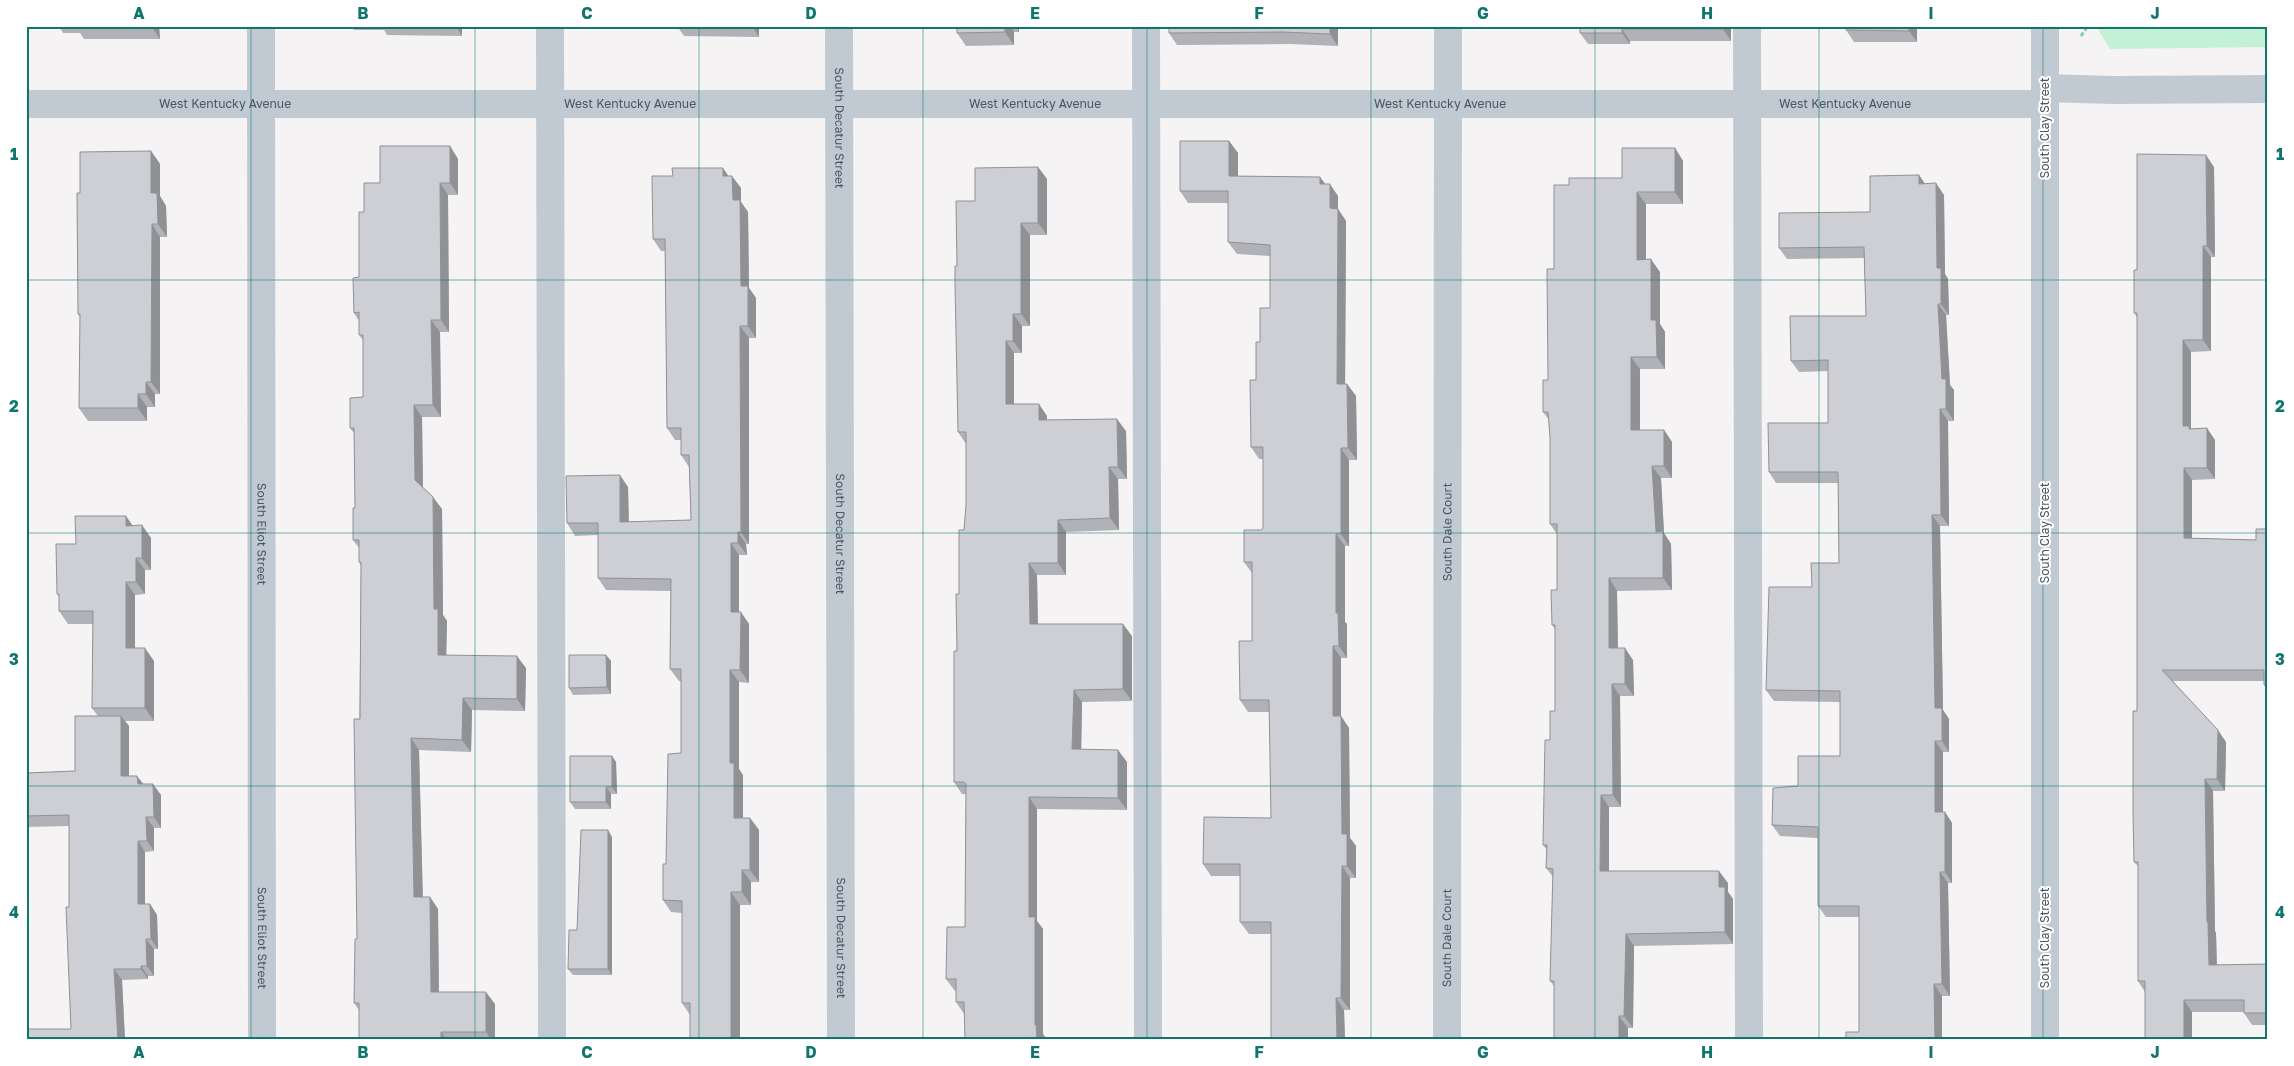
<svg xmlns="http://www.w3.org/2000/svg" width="2294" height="1066" font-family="'Golos Text',sans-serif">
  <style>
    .green { fill: #c3f1d5 }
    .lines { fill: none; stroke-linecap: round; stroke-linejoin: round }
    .path { stroke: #7ad0a6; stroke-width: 3; stroke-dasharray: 4 2.5; stroke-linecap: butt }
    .minor { stroke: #c1cad2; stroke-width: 28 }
    .wall { fill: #b0b2b7 }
    .shaded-wall { fill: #909195 }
    .building { fill: #cdcfd5; stroke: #909195 }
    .grid { fill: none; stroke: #0f766e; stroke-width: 1; stroke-opacity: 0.55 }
    .labels { text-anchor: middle; stroke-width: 4; stroke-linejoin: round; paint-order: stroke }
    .street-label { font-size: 12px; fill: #4a5661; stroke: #fff }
    .neatline { fill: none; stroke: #0f766e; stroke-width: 2 }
    .grid-label { font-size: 16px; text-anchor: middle; font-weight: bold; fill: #0f766e }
  </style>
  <rect width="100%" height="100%" fill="#f5f3f3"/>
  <path class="green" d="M2096 26H2268V47L2110 49Z"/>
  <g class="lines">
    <path class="path" d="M2081 36 2088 26"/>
    <g class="minor">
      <path id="s1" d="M261 26 262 1040"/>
      <path d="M550 26 552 1040"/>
      <path id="s2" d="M839 26 841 1040"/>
      <path d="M1146 26 1148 1040"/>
      <path d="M1747 26 1749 1040"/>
      <path d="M2045 26V1040"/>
      <path d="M2045 88 2113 90 2268 89"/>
      <path id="s3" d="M26 104H2044"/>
      <path id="s4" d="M1447 1040 1448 26"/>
    </g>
  </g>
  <path class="wall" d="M59 26H159L160 39H84L80 33H63Z
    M351 26H462V36L387 35 384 30H354Z
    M677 26H759V37L684 36Z
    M957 26H1019V32H1014V45L966 46 957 33Z
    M1338 26V46L1290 44 1177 45 1169 33Z
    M1580 26H1731V41H1630V44H1588L1580 33Z
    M1917 26V42H1854L1846 30Z
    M1229 141 1238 153V176L1320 177 1325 184 1338 196V209L1346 221 1345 384H1347L1356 396 1357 460H1349V546H1345V622L1347 624V658H1341V716L1349 728 1350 838 1356 846V878H1350V1010H1344L1345 1040H1271V934H1249L1240 922V876H1211L1203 864 1271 818 1270 712H1248L1240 700 1252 641V573L1244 562 1261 530 1263 528V459H1259L1251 447 1256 380 1260 342 1270 308V256L1237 254 1228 242V203H1188L1180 191Z
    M450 146 458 159V195H448L449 332H440L441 417H422L423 488 442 509 443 615 447 621 446 655 526 668 525 711 472 710 471 752 419 750 423 897H430L438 909 439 992 495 1004V1040H359V1010L354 1003 357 939 361 566 359 562V548L353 540 355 508 354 433 350 428 363 397V340L359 335V321L354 313 359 277 364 212 380 183Z
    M1675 148 1683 161V204H1646V259L1660 272V324L1665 332V369H1640V430H1664L1672 442V478H1661L1664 533 1671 544 1672 590 1617 591 1618 648 1633 660 1634 696H1620L1621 807H1609V871L1728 883V892L1733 899V944L1634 946 1633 1028H1628V1040L1554 986 1550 981 1553 877 1546 868 1547 850 1543 845 1550 740 1555 711V629L1552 625 1557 590V534L1550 524V437L1549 420 1543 412 1548 380 1554 269 1569 185 1622 178Z
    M151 151 160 164V196L166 206 167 237H160V394H155V407H147V421H88L79 408 80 317 78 314 80 193Z
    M1038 167 1047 179V235H1030V326H1022V353H1014V404L1047 416V420L1126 431 1127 479H1118L1119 530 1066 532V575H1037L1038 624 1132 636V701L1082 702 1081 750 1127 762V810L1037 809V921L1043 929V1034L1045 1037 964 1014 956 1002V991H955L946 979 965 927 966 794H962L954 782 959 594 966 505V444L958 432 957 266 975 201Z
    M2214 167 2215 257H2211V351L2191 352V429L2215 440V479L2192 480V538L2256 540 2268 529V690L2264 685V681H2173L2226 742 2225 791H2213L2215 931 2216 933 2217 965 2268 964V1025H2252L2244 1013V1012H2192V1040L2145 992 2138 981V866L2134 862 2137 711V317L2134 313 2137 270Z
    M723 168 728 176 741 188V202L748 212 749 288 756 298V338H749V544H746L747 555H739V612L749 624V683L739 682V769L743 775V818H750L759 830V882H751V905H740L690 1015 682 1003V913L671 912 663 900 666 864 681 753V681H679L670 669 671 591 606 590 598 578V535L575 536 567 523 628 487 629 522 691 520 689 467 681 455V440H675L667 428 665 251H661L653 239 673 176Z
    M1919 175 1925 184 1944 195 1945 274 1948 279 1949 315H1946L1950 385 1954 390V421H1948L1949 526H1940L1943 710 1949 719V752H1943V812H1945L1952 823V883H1948L1950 996H1942V1040H1846L1859 1032V917H1826L1818 906V838L1780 836 1772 825 1798 786 1840 756V702L1774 701 1766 690 1812 587 1839 563 1838 483H1776L1769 472 1828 423V371L1799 372 1791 361 1866 316 1864 258 1787 259 1779 248 1870 212Z
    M133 525 151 538V570H145V594L135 595V648L154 661V721H125L129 726V776L161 795V828H154V851L145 852V904H150L157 915 158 949H154V976H148V979L122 980 125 1040H26L71 1029 69 907V826L26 827V773L75 771 98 716 92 708 93 624H68L59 611V597L57 594 76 544Z
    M606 655 611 661V694L573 695 569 688Z
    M612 756 616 762 617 794H611V809H575L570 802Z
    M612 837V975H573L568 969 577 930Z"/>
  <path class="shaded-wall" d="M151 26H159L160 39Z
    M456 26H462V36Z
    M752 26H759V37Z
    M1005 26H1010L1014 32V45L1005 32Z
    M1016 26H1019V32Z
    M1330 26H1338V46L1330 34Z
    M1723 26H1731V41L1723 29Z
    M1909 26H1917V42L1909 31Z
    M1622 29 1630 41V44L1622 33Z
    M1229 141 1238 153V188L1229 176Z
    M450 146 458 159V195L450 183Z
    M1675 148 1683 161V204L1675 192Z
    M151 151 160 164V196L166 206 167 237 158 224 151 193Z
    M2206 155 2214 167 2215 257 2207 246Z
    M1038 167 1047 179V235L1038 223Z
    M723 168 731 180 723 176Z
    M1919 175 1927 187 1919 184Z
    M732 176 741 188V202L748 212 749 288 756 298V338L748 326 741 286 733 200Z
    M1320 177 1329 189 1320 184Z
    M440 183 448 195 449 332 441 320Z
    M1936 183 1944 195 1945 274 1948 279 1949 315 1941 304 1937 268Z
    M1330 184 1338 196V209L1346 221 1345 396 1337 384 1330 208Z
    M1637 192 1646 204V272L1637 260Z
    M1021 223 1030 235V326L1021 314Z
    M152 224 160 237V394L151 382Z
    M2203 246 2211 257V351L2203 340Z
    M1651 259 1660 272V324L1665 332V369L1657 357 1651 320Z
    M1938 304 1946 315 1950 385 1954 390V421L1946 409 1942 379Z
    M1013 314 1022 326V353L1013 341Z
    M431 320 440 332 441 417 433 405Z
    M740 326 749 338V544L741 532Z
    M2183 340 2191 352V429L2197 438 2183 426Z
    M1006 341 1014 353V416L1006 404Z
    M1631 357 1640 369V442L1631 430Z
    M146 382 155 394V407L146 394Z
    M1347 384 1356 396 1357 460 1348 448Z
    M138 394 147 407V421L138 408Z
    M1039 404 1047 416V432L1039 420Z
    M414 405 422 417 423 492 415 480Z
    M1940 409 1948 421 1949 526 1941 515Z
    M1117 419 1126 431 1127 479 1118 467Z
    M2207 428 2215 440V479L2207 468Z
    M1664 430 1672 442V478L1664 466Z
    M1341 448 1349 460V546L1341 534Z
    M1652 466 1661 478 1664 533 1671 544 1672 590 1663 578 1656 532Z
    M1109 467 1118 479 1119 530 1110 518Z
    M2184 468 2192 480V549L2184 538Z
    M620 475 628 487 629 534 620 522Z
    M433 497 442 509 443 615 447 621 446 667 438 655 434 609Z
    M1932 515 1940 526 1943 710 1949 719V752L1942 741 1935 708Z
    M126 516 135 529 126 526Z
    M1058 520 1066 532V575L1058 563Z
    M142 525 151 538V570L142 558Z
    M738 532 746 544 747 555 738 543Z
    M1336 534 1345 546V622L1347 624V658L1339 646 1336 613Z
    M731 543 739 555V624L731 612Z
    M136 558 145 570V594L136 582Z
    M1029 563 1037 575 1038 636 1030 624Z
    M1609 578 1617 591 1618 660 1609 648Z
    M126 582 135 595V660L126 648Z
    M741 612 749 624V683L740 670Z
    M1123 624 1132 636V701L1123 689Z
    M1333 646 1341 658V716L1349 728 1350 838 1356 846V878L1347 866 1342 834 1333 716Z
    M145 648 154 661V721L145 708Z
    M1625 648 1633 660 1634 696 1625 684Z
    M606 655 611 661V694L607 687Z
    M517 656 526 668 525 711 517 699Z
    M730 670 739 682V769L743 775V830L734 818 730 763Z
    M1612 684 1620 696 1621 807 1613 795Z
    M1074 690 1082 702 1081 762 1072 749Z
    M463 698 472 710 471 752 462 740Z
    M121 716 129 726V786L121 776Z
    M2218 730 2226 742 2225 791 2217 779Z
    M411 738 419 750 423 909 414 897Z
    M1935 741 1943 752V823L1935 812Z
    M1118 750 1127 762V810L1118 798Z
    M612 756 616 762 617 794 612 787Z
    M137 776 145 786 138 784Z
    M2205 779 2213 791 2215 931 2216 933 2217 977 2209 965 2207 922Z
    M153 784 161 795V828L154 817Z
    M606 787 611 794V809L606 802Z
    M1601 795 1609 807V883L1600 871Z
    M1029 797 1037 809V921L1043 929V1034L1045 1037V1040H1037L1035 1025 1029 917Z
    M1945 812 1952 823V883L1945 872Z
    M146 817 154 828V851L147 841Z
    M750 818 759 830V882L750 870Z
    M608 830 612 837V975L608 969Z
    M138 841 145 852V915L138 904Z
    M1342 866 1350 878V1010L1341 998Z
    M742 870 751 882V905L742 892Z
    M1719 871 1728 883V892L1733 899V944L1725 932 1719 887Z
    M1940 872 1948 883 1950 996 1942 984Z
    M731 892 740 905V1040L731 1038Z
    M430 897 438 909 439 1004 431 992Z
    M150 904 157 915 158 949 151 939Z
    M1626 934 1634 946 1633 1028 1624 1016Z
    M146 939 154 949V976L147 966Z
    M141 966 148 976V979L141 969Z
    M114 969 122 980 125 1040H118Z
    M1934 984 1942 996V1040H1935Z
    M486 992 495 1004V1040H491L486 1032Z
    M1336 998 1344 1010 1345 1040H1337Z
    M2184 1000 2192 1012V1040H2184Z
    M1619 1016 1628 1028V1040H1619Z
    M441 1032 447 1040H441Z"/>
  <path class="building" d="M957 26H1005V32L957 33Z
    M1169 26H1330V34L1282 32 1169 33Z
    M1580 26H1723V29H1622V33H1580Z
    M1846 26H1909V31L1846 30Z
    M1180 141H1229V176L1320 177V184H1330V208L1338 209 1337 384H1347L1348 448H1341V534H1336V613H1338L1339 646H1333V716H1341L1342 834H1347V866H1342L1341 998H1336L1337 1040H1271V922H1240V864H1203L1204 817 1271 818 1269 700H1240L1239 641H1252V562H1244V530H1261L1263 528V447H1251L1250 380H1256V342H1260V308H1270V245L1228 242V191H1180Z
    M380 146H450V183H440L441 320H431L433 405H414L415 480 433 497 434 609H438V655L517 656V699L463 698 462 740 411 738 414 897H430L431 992H486V1032H441V1040H359V1003H354L355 939H357L354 719H360L361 562H359V540H353V508H355L354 428H350V398L363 397V335H359V312L354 313 353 278 359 277V212H364V183H380Z
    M1622 148H1675V192H1637V260L1651 259V320H1656L1657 357H1631V430H1664V466H1652L1656 532 1663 531V578H1609V648H1625V684H1612L1613 795H1601L1600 871H1719V887H1725V932L1626 934 1624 1016H1619V1040H1554V981H1550L1553 869 1546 868 1547 845H1543L1545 740H1550V711H1555V625H1552L1551 590H1557V524H1550V437L1548 412H1543V380H1548L1547 269H1554V185H1569V178H1622Z
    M151 151V193H157L158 224H152L151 382H146V394H138V408H79L80 314H78L77 193H80V152Z
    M2137 154 2206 155 2207 246H2203V340H2183V426H2189V429L2207 428V468H2184V538L2256 540V529H2268V685H2264V670H2162L2218 730 2217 779H2205L2207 922H2208L2209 965 2268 964V1013H2244V1000H2184V1040H2145V981H2138V862H2134L2133 813V711H2137V313H2134V270H2137Z
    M1038 167V223H1021V314H1013V341H1006V404H1039V420L1117 419 1118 467H1109L1110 518 1058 520V563H1029L1030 624H1123V689L1074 690 1072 749 1118 750V798L1029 797V917H1035V1025L1036 1024 1037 1040H965L964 1002H956V979H946L947 927H965L966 784 964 782H954V651H957L956 594H959V530H964L966 505V432H958L955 284V266H957L956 201H975V168Z
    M672 168H723V176H732L733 200H740L741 286H748V326H740L741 532H738V543H731V612H741L740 670H730V763H734V818H750V870H742V892H731V1038H741V1040H690V1003H682V901L663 900V864H666L668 754 681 753V669H670L671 579 598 578V523H567L566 476 620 475V522L691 520 689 455H681V428H667L665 239H653L652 176H673Z
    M1919 175V184L1936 183 1937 268H1941V304H1938L1942 379H1946V409H1940L1941 515H1932L1935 708H1942V741H1935V812H1945V872H1940L1942 984H1934L1935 1040H1846V1032H1859V906H1818V827L1772 825 1773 788 1798 786V756H1840V691L1766 690 1769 587H1812L1811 563H1839L1838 472H1769L1768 423H1828V360L1791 361 1790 316H1866L1864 247 1779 248V213L1870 212V176Z
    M75 516H126V526L142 525V558H136V582H126V648H145V708H92L93 611H59V594H57L56 544H76Z
    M569 655H606L607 687 569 688Z
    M75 716H121V776H137L138 784H153L154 817H146L147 841H138V904H150L151 939H146L147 966H141V969H114L118 1040H26V1029H71L66 907H69V815L26 816V773L75 771Z
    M570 756H612V787H606V802H570Z
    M581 830H608V969H568L569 930H577Z"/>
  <path class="grid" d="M251 26V1040M475 26V1040M699 26V1040M923 26V1040M1147 26V1040M1371 26V1040M1595 26V1040M1819 26V1040M2043 26V1040M26 280H2268M26 533H2268M26 786H2268"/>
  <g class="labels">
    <g class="street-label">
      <text dy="4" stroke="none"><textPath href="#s3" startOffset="199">West Kentucky Avenue</textPath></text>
      <text dy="4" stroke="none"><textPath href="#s3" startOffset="604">West Kentucky Avenue</textPath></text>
      <text dy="4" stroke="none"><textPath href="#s3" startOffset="1009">West Kentucky Avenue</textPath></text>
      <text dy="4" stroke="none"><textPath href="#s3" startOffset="1414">West Kentucky Avenue</textPath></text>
      <text dy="4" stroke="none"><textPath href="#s3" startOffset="1819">West Kentucky Avenue</textPath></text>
      <text dy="4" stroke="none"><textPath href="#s2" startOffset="102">South Decatur Street</textPath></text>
      <text transform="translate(2045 128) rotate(-90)" y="4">South Clay Street</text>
      <text dy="4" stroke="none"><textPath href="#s1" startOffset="508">South Eliot Street</textPath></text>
      <text dy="4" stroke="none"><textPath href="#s2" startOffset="508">South Decatur Street</textPath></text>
      <text dy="4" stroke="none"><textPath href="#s4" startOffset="508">South Dale Court</textPath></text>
      <text transform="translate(2045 533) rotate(-90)" y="4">South Clay Street</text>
      <text dy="4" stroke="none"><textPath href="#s1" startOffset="912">South Eliot Street</textPath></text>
      <text dy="4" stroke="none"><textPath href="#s2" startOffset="912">South Decatur Street</textPath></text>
      <text dy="4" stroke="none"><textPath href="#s4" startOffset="102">South Dale Court</textPath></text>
      <text transform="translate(2045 938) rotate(-90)" y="4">South Clay Street</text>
    </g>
  </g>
  <rect width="2294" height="1066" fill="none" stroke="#ffffff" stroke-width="55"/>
  <rect x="28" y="28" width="2238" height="1010" class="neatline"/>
  <g class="grid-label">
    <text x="139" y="19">A</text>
    <text x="363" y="19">B</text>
    <text x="587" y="19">C</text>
    <text x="811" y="19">D</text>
    <text x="1035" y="19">E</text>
    <text x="1259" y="19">F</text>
    <text x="1483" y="19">G</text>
    <text x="1707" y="19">H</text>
    <text x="1931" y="19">I</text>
    <text x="2155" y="19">J</text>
    <text x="14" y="160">1</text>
    <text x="2280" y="160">1</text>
    <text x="14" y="412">2</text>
    <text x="2280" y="412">2</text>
    <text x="14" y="665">3</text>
    <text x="2280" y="665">3</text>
    <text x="14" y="918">4</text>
    <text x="2280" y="918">4</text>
    <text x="139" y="1058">A</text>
    <text x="363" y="1058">B</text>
    <text x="587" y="1058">C</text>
    <text x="811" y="1058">D</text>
    <text x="1035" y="1058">E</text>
    <text x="1259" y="1058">F</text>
    <text x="1483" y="1058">G</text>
    <text x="1707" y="1058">H</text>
    <text x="1931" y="1058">I</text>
    <text x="2155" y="1058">J</text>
  </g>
</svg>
